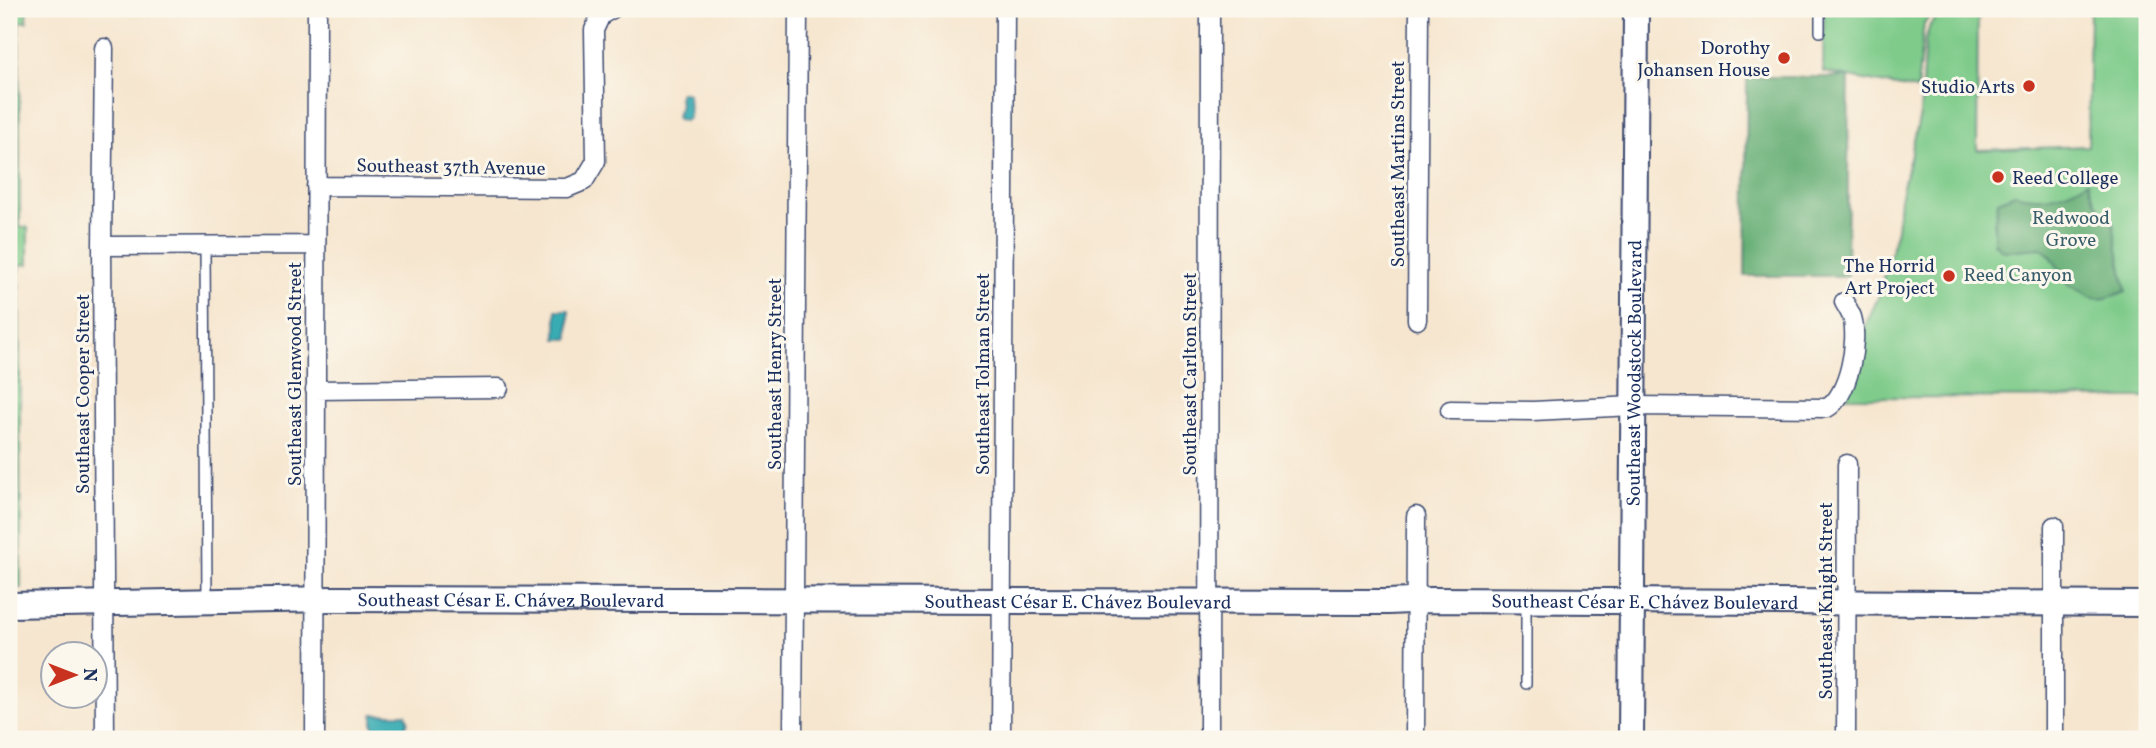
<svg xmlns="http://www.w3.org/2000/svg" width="2156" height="748" font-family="Vollkorn,serif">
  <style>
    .green { fill: #7ecb8a; stroke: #4c7d74; stroke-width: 2 }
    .forest { fill: #66af76; stroke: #406f6a; stroke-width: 2 }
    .water { fill: #39acb2; stroke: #2a6e88; stroke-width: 2 }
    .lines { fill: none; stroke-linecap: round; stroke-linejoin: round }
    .lane-casing { stroke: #3c4a6f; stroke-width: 12 }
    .street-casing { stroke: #3c4a6f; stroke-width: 21 }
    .secondary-casing { stroke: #3c4a6f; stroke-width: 28 }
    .lane { stroke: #fff; stroke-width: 9 }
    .street { stroke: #fff; stroke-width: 18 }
    .secondary { stroke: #fff; stroke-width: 24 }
    .poi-dot { fill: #c8321e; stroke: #fbf7ec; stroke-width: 2.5 }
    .labels { text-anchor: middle; stroke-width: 6; stroke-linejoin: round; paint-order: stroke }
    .poi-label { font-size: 19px; fill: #1b2f5e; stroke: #fbf7ec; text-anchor: end }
    .street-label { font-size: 19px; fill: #1b2f5e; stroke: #fbf7ec }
    .park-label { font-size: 19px; fill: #395e6b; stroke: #fbf7ec }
  </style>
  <rect width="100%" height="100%" fill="#fbf7ec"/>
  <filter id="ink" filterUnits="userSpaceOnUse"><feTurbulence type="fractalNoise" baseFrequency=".0143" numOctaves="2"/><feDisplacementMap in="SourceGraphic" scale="14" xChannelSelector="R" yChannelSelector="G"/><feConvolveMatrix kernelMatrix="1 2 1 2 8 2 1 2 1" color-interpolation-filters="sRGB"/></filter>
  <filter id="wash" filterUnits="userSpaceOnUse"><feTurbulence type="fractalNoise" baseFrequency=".00686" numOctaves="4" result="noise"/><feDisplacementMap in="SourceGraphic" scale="28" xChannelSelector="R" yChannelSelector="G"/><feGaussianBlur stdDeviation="1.57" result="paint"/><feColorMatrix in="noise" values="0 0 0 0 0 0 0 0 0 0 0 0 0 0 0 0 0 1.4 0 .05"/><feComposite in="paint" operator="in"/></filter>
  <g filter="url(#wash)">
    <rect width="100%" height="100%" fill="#f6e6cf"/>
    <path class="green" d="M9 9H27V22H19L20 227 28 228V264L19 265 21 588H9Z
      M1824 9H1937L1924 23 1917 90 1823 72Z
      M1943 9H1978L1977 150 2088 146 2090 9H2147V398L1847 397 1857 343 1878 298 1897 229 1900 199 1920 115 1925 41 1930 25Z"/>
    <path class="forest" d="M1747 77H1849L1847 276H1745Z
      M2088 181C2093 198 2097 209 2112 219L2126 291C2115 295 2102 302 2090 297 2083 293 2077 288 2069 286L2051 256 2041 248 2003 251 1994 243V225L1998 201 2015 194C2041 202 2065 195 2088 181Z"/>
    <path class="water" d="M682 92 688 94 689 117 685 121 679 120 676 117 680 106 679 95Z
      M556 310H569V339H556Z
      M373 714H406L408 721 405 729H373Z"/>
  </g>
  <g filter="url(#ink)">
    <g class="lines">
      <defs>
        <path id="lane" d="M1820 9V32
          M205 245 207 600
          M1526 603V684"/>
        <path id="street" d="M104 48 102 246 105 739
          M316 186 567 188 584 181 596 161 594 30 601 15 612 9
          M102 246 315 245
          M1417 320 1419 9
          M315 390 499 388
          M1450 410 1533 411 1633 406 1827 408C1849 396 1859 340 1852 317 1850 312 1847 307 1844 302
          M315 739 317 9
          M793 739 798 9
          M1001 739 1005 9
          M1209 739 1210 9
          M1415 739 1416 516
          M1846 739 1847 464
          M2054 739V526"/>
        <g id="secondary">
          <path id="s1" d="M9 605 333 599 1388 602 1431 600 2147 604"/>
          <path id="s2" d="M1631 739 1636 9"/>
        </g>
      </defs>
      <use href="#lane" class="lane-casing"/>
      <use href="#street" class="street-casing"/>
      <use href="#secondary" class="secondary-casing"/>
      <use href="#lane" class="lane"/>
      <use href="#street" class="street"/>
      <use href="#secondary" class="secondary"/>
    </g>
  </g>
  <g class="poi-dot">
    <circle cx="1784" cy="58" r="7"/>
    <circle cx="2029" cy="86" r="7"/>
    <circle cx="1998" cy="177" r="7"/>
    <circle cx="1949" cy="276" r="7"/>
  </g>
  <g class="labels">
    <g class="poi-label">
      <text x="1770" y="54">Dorothy<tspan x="1770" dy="22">Johansen House</tspan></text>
      <text x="2015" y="93">Studio Arts</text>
      <text x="2012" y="184" text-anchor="start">Reed College</text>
      <text x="1935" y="272">The Horrid<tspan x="1935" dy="22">Art Project</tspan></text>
    </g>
    <g class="street-label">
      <text transform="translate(1397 164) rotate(-90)" y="7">Southeast Martins Street</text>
      <text transform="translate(451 166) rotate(1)" y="7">Southeast 37th Avenue</text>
      <text transform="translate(294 374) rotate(-90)" y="7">Southeast Glenwood Street</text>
      <text transform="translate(774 374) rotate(-90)" y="7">Southeast Henry Street</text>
      <text transform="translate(982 374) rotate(-90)" y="7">Southeast Tolman Street</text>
      <text transform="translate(1189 374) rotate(-90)" y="7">Southeast Carlton Street</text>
      <text dy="7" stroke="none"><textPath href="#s2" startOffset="366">Southeast Woodstock Boulevard</textPath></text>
      <text transform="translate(82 394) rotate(-90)" y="7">Southeast Cooper Street</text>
      <text dy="7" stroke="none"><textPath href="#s1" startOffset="502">Southeast César E. Chávez Boulevard</textPath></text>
      <text dy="7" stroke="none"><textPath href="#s1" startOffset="1069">Southeast César E. Chávez Boulevard</textPath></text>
      <text transform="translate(1825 601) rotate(-90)" y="7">Southeast Knight Street</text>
      <text dy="7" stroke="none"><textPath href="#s1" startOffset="1636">Southeast César E. Chávez Boulevard</textPath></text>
    </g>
    <g class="park-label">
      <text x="2071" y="224">Redwood<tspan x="2071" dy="22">Grove</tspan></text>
      <text x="2018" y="281">Reed Canyon</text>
    </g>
  </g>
  <rect width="2156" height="748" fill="none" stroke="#fbf7ec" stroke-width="35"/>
  <g transform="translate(74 675) rotate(90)"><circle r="33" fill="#fbf7ec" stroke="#a1a7b3" stroke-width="2"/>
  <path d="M0-5L12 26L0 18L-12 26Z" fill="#c8321e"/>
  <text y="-10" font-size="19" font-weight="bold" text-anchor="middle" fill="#1b2f5e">N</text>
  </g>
</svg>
